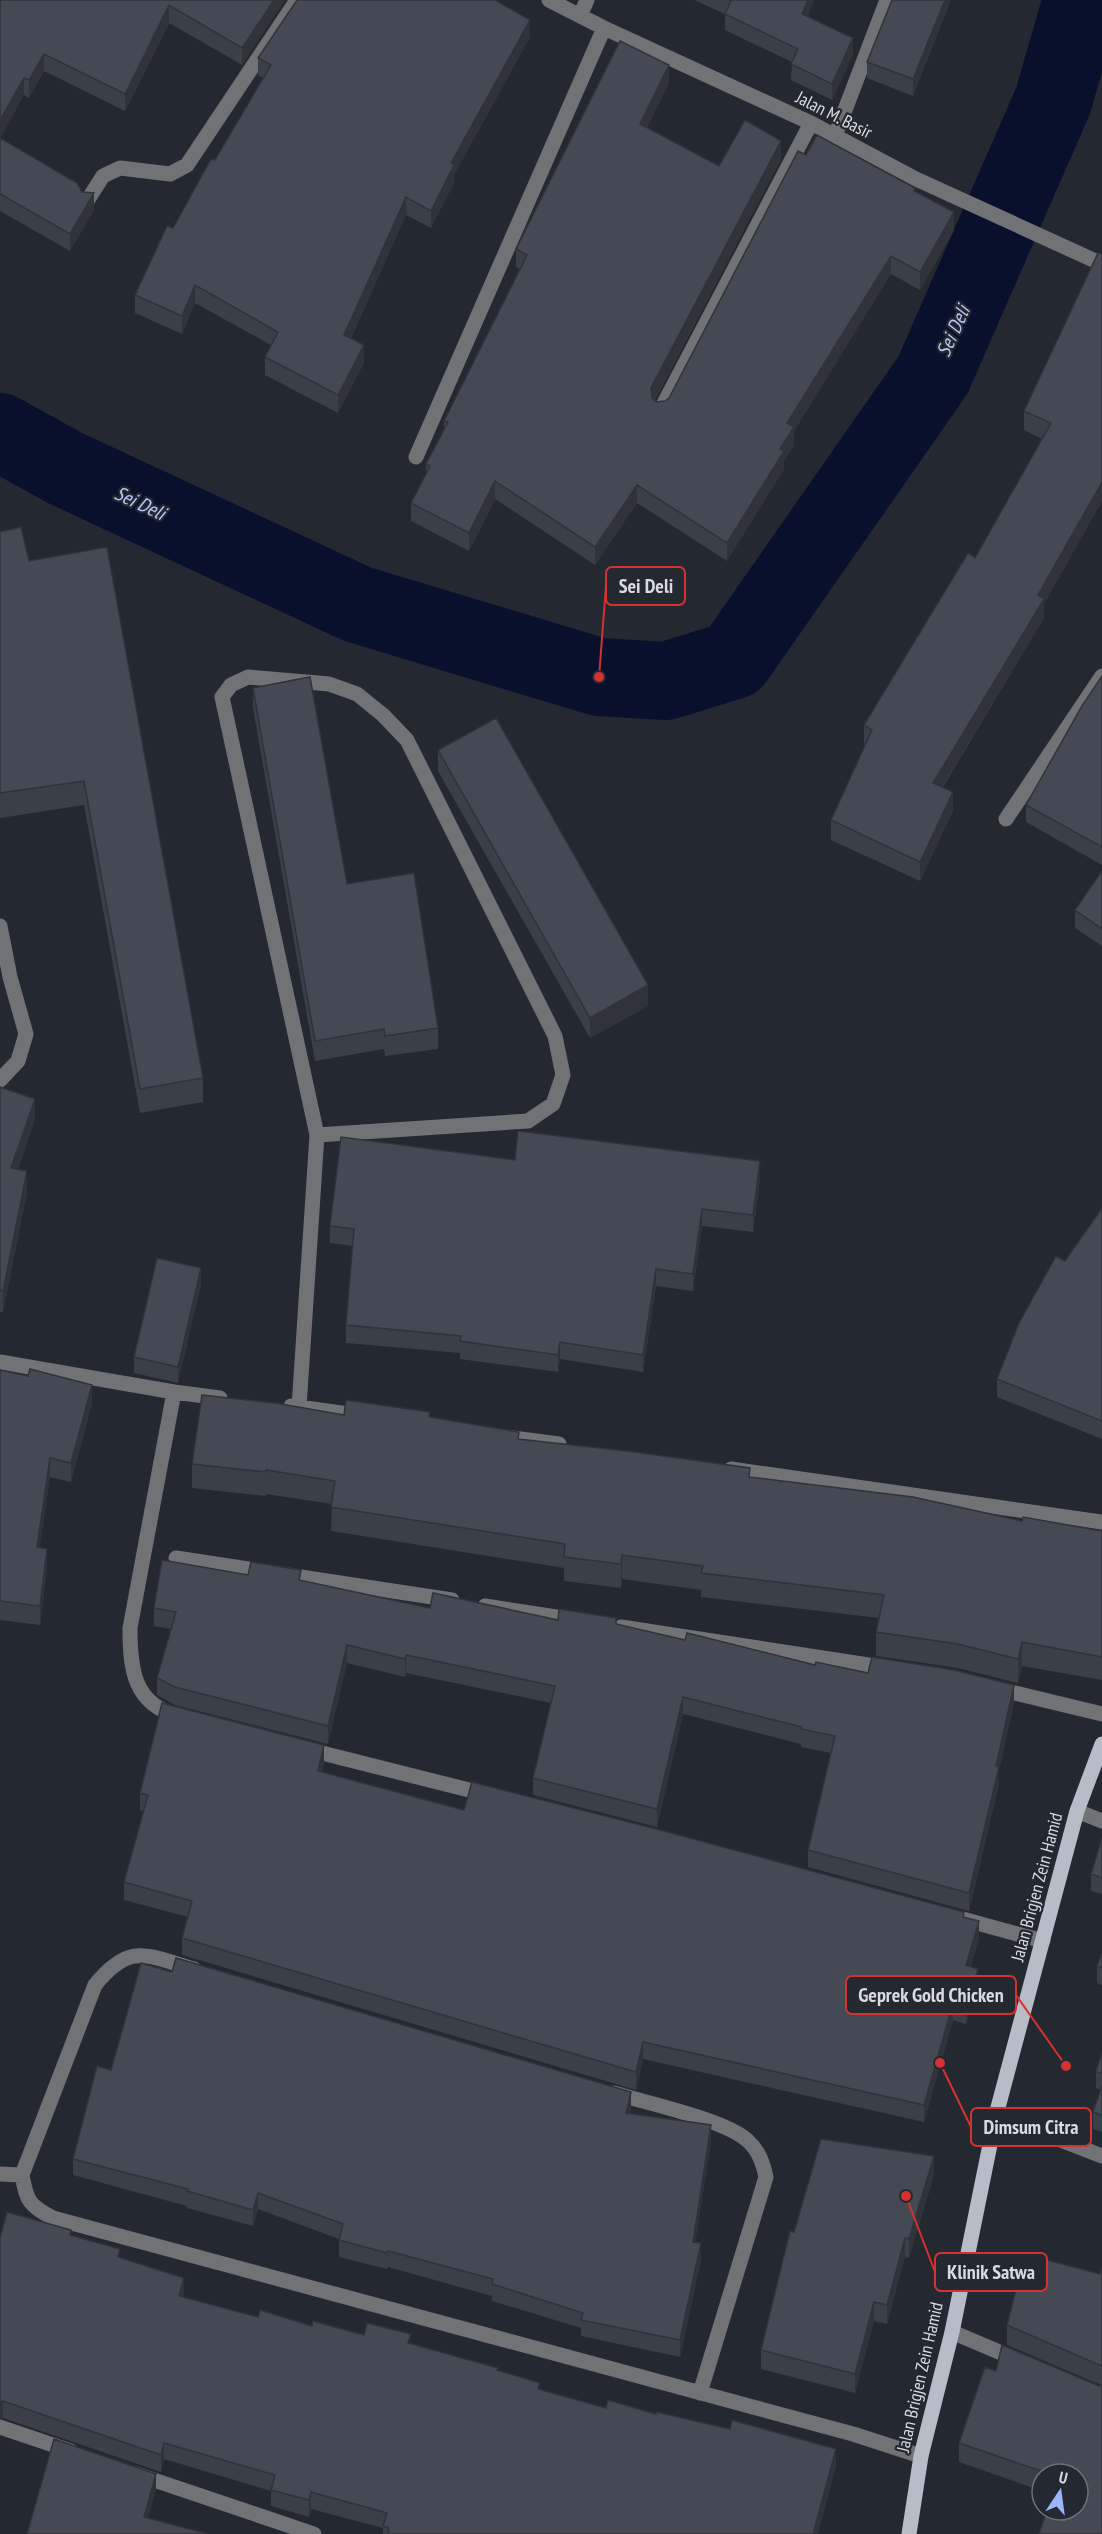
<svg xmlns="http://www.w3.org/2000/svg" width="1102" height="2534" font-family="'PT Sans Narrow',sans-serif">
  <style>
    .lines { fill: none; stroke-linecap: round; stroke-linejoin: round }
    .river { stroke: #09102c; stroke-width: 78 }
    .minor { stroke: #707276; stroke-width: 15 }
    .major { stroke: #b8bcc6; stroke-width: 15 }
    .wall { fill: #3b3f47 }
    .shaded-wall { fill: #30333a }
    .building { fill: #454953; stroke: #30333a; stroke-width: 1.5 }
    .labels { text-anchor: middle; stroke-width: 4.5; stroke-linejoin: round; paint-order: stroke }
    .street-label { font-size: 18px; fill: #d9dbe1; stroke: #242830 }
    .water-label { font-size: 20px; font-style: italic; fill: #b5c7f7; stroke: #242830 }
    .leader { fill: none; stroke: #d63131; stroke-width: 2 }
    .callout-dot { fill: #d63131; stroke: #242830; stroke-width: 2 }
    .callout { fill: #242830; stroke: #d63131; stroke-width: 2 }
    .callout-label { font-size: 20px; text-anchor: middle; font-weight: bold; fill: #d9dbe1 }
  </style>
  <rect width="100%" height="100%" fill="#242830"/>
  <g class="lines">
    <path class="river" d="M0 432 65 468 357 604 599 677 666 681 734 660 933 375 1053 101 1082 0"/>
    <path class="minor" d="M549 0 604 28 811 123 916 179 1102 264
      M580 16 587 0
      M835 136 887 0
      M87 201 103 176 120 168 170 174 187 165 297 0
      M660 411 811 123
      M416 457 604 28
      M1006 819 1102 676
      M0 926 10 977 26 1034 18 1061 0 1080
      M0 1362 174 1392 220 1398
      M174 1392 130 1628C130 1668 133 1704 178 1716
      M291 1406 363 1416
      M299 1407 317 1135 222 697 231 685 248 677 329 684 357 694 383 715 407 740 555 1036 563 1075 553 1104 528 1121 317 1135
      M499 1436 559 1444
      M731 1469 1102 1522
      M176 1558 452 1600
      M485 1606 576 1620
      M621 1627 888 1668
      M994 1688 1102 1714
      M306 1749 489 1795
      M1077 1811 1102 1821
      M959 1918 1043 1941
      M194 1969C146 1955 130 1942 95 1985L22 2175C27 2202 29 2205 53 2218L853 2434 921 2456
      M614 2093C646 2103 727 2120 748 2141 759 2151 763 2163 766 2177L700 2393
      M996 2115 1102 2156
      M0 2174 22 2175
      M952 2332 1018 2360
      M0 2427 71 2451
      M136 2474 314 2534"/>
    <path class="major" d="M909 2534 921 2456 952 2332 996 2115 1077 1811 1102 1744"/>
  </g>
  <path class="wall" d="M0 0H285L242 65 169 23 125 111 44 71 29 98 24 95 0 138Z
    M694 0H814L808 16 853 55 832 100 791 80 792 62 725 30V14Z
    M892 0H951L913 96 867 78V62Z
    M530 37 454 175V183L431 228 406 215 351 338 364 363 338 413 265 375V357L271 345 195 303 182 334 135 313V295L173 228 215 160 263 78 258 75V58Z
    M669 83 647 128 719 166 781 159 655 400 656 402 665 401 669 398 806 155 915 191 954 230 920 290 891 274 794 431V445L784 461V469L727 561 637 503 595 565 495 499 469 551 411 521V503L426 473V464L444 429V421L520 269 516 267V249Z
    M0 138 94 210 70 251 0 211Z
    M1102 254V501L1044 604V618L943 787 953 811 920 881 831 840V820L865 745 864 744V725L975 558 1042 439 1024 430V411Z
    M0 532 29 561 203 1078V1102L140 1113 84 805 0 818Z
    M1102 676V865L1026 822V805Z
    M253 688 347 884 438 1028V1049L385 1056 384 1049 315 1061 253 708Z
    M438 750 648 1006 590 1038 438 771Z
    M1102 871V946L1075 928V910Z
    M0 1087 35 1120 18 1169 27 1192 3 1312H0Z
    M515 1160 760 1179 753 1232 702 1226 693 1291 656 1286 643 1372 560 1359 558 1372 460 1359V1353L346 1343V1325L353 1246 330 1243V1226Z
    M1102 1208V1439L997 1397V1379Z
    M201 1284 178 1383 134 1373V1357Z
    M0 1370 92 1404 71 1482 50 1477 39 1548 47 1568 40 1625 0 1620Z
    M344 1415 430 1417 519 1440 1022 1521 1102 1531V1680L1022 1666 1018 1683 958 1668 876 1656V1632L879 1618 701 1597V1590L622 1579 621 1588 564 1581V1568L331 1531 332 1504 266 1494V1496L192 1488V1464Z
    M301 1580 430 1608 558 1620 616 1624 685 1640 815 1665 868 1673 1014 1702 999 1771V1784L969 1911 808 1867V1850L831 1753 801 1747V1744L683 1714 657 1827 533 1795V1778L551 1703 406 1673 405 1677 347 1663 328 1744 175 1705 157 1695V1678L171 1629 154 1626V1608Z
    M324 1763 322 1772 464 1810 964 1917 979 1939 970 1967 978 1987 966 2024 953 2020 924 2122 643 2059 636 2090 182 1955V1938L188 1917 124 1900V1882L144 1811 140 1810V1793Z
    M1102 1838V1894L1091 1891V1874Z
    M1102 1953V1985L1097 1983V1966Z
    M1102 2052V2132L1093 2129V2112L1101 2090 1096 2088V2072Z
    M111 2070 631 2109 630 2113 711 2142 695 2242 701 2260 680 2357 581 2336V2328L492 2301V2296L388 2267 387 2269 339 2257V2239L258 2209 253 2226 187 2208V2206L73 2175V2159Z
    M934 2175 909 2258 905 2257 887 2324 874 2321 855 2393 761 2369V2350Z
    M71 2236 120 2258 184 2295 183 2297 258 2317 411 2343 498 2370 540 2389 606 2408 836 2465 818 2534H383V2528L311 2509 309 2517 271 2506V2491L164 2459 161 2472 3 2418 0 2419V2238Z
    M1102 2268V2534L1078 2474H1042V2491L959 2462V2443L996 2371 1099 2386 1101 2385 1007 2345V2325L1100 2274Z"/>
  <path class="shaded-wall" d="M274 0H285L242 65V48Z
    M808 0H814L802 30V14Z
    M945 0H951L913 96V79Z
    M169 5V23L125 111V94Z
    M530 20V37L454 175V183L431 228V211L451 163Z
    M853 38V55L832 100V84Z
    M44 54V71L29 98V80Z
    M669 65V83L640 142V124Z
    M24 78V95L0 138V120Z
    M781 141V159L651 406V388Z
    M94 193V210L70 251V234Z
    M406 197V215L344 352V335Z
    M954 212V230L920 290V272Z
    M891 256V274L794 431V445L784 461V469L727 561V543L780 449 787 423Z
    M195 285V303L182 334V316Z
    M364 345V363L338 413V395Z
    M495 481V499L469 551V533Z
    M1102 482V501L1044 604V618L933 802V783Z
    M637 485V503L595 565V547Z
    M953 792V811L920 881V862Z
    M648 985V1006L590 1038V1018Z
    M35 1099V1120L11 1189V1168Z
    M760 1161V1179L753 1232V1215Z
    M27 1171V1192L3 1312V1291Z
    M702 1209V1226L693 1291V1274Z
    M201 1268V1284L178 1383V1367Z
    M656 1269V1286L643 1372V1355Z
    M560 1342V1359L558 1372V1355Z
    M92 1385V1404L71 1482V1463Z
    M50 1458V1477L37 1567V1547Z
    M47 1549V1568L40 1625V1606Z
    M622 1555V1579L621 1588V1564Z
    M1022 1642V1666L1018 1683V1659Z
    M347 1645V1663L328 1744V1726Z
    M406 1655V1673L405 1677V1659Z
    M1014 1685V1702L999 1771V1784L969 1911V1893Z
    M683 1697V1714L657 1827V1809Z
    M324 1745V1763L318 1789V1771Z
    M979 1921V1939L966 1983V1965Z
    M978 1969V1987L966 2024V2007Z
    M953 2003V2020L924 2122V2105Z
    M643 2042V2059L636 2090V2072Z
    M631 2092V2109L626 2129V2113Z
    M711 2125V2142L693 2258V2242Z
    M934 2156V2175L909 2258V2239Z
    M258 2193V2209L253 2226V2210Z
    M905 2238V2257L887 2324V2305Z
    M701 2243V2260L680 2357V2340Z
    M184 2278V2295L179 2312V2296Z
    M874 2302V2321L855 2393V2374Z
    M3 2401V2418L0 2419V2402Z
    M164 2443V2459L161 2472V2455Z
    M836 2449V2465L818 2534H813Z
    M156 2474V2490L144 2533V2517Z
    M311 2492V2509L309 2517V2500Z"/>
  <path class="building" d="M0 0H274L242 48 169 5 125 94 44 54 29 80 24 78 0 120Z
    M297 0H495L530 20 451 163 454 165 431 211 406 197 344 335 364 345 338 395 265 357 278 332 195 285 182 316 135 295 167 226 173 228 211 159 215 160 271 65 258 58Z
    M730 0H808L802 14 853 38 832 84 791 64 798 49 725 14 731 1Z
    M892 0H945L913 79 867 62Z
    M620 41 669 65 640 124 719 166 745 120 781 141 651 388 652 398 656 402 665 401 669 398 798 151 806 155 817 135 915 188 914 191 954 212 920 272 891 256 787 423 794 427 780 449 784 451 727 543 637 485 595 547 495 481 469 533 411 503 430 466 426 464 448 422 444 421 527 255 516 249Z
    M0 138 77 183 82 192 94 193 70 234 0 194Z
    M1098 253 1102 254V482L1038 595 1044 599 933 783 953 792 920 862 831 820 872 730 864 725 968 553 975 558 1051 423 1024 411Z
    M21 527 29 561 107 547 203 1078 140 1089 84 781 0 793V532Z
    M1102 676V847L1026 805 1082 706Z
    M310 677 347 884 414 873 438 1028 385 1036 384 1029 315 1041 253 688Z
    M496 718 648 985 590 1018 438 750Z
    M1102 871V929L1075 910Z
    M0 1087 35 1099 11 1168 27 1171 3 1291 0 1290Z
    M518 1131 760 1161 753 1215 702 1209 693 1274 656 1269 643 1355 560 1342 558 1355 460 1341 461 1336 346 1325 354 1229 330 1226 341 1137 515 1160Z
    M1102 1208V1421L997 1379 1019 1323 1056 1256 1065 1261Z
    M157 1258 201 1268 178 1367 134 1357Z
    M30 1369 92 1385 71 1463 50 1458 37 1547 47 1549 40 1606 0 1601V1370L28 1376Z
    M202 1395 275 1403 344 1415 346 1400 430 1412 429 1417 519 1432 518 1439 627 1451 750 1468 749 1477 913 1497 1022 1521 1023 1517 1102 1531V1657L1022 1642 1018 1659 958 1644 876 1632 884 1595 701 1573 703 1566 622 1555 621 1564 564 1557 565 1544 331 1507 335 1481 266 1470V1472L192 1464Z
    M162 1560 248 1575 251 1562 301 1570 299 1580 430 1608 433 1593 558 1620 559 1609 616 1618V1624L685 1640 687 1633 815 1665 816 1662 868 1673 872 1657 954 1670 1014 1685 996 1766 999 1767 969 1893 808 1850 835 1736 801 1729 802 1727 683 1697 657 1809 533 1778 555 1686 406 1655 405 1659 347 1645 328 1726 175 1687 157 1678 176 1612 154 1608Z
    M162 1703 324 1745 318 1771 464 1810 472 1782 660 1830 964 1912 963 1917 979 1921 966 1965 978 1969 966 2007 953 2003 924 2105 643 2042 636 2072 182 1938 192 1901 124 1882 148 1795 140 1793Z
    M1102 1838V1878L1091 1874Z
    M1102 1953V1968L1097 1966Z
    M176 1958 631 2092 626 2113 711 2125 693 2242 701 2243 680 2340 581 2320 583 2313 492 2284 493 2279 388 2251 387 2253 339 2240 343 2224 258 2193 253 2210 187 2191 188 2189 73 2159 97 2066 111 2070 141 1963 172 1972Z
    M1102 2052V2073L1096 2072Z
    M1102 2086V2115L1093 2112Z
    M821 2139 934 2156 909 2239 905 2238 887 2305 874 2302 855 2374 761 2350 790 2231 794 2232Z
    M7 2212 71 2230 70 2235 120 2249 118 2257 184 2278 179 2296 258 2317 260 2310 312 2326 313 2321 364 2335 367 2323 411 2334 408 2343 498 2368 497 2370 540 2383 538 2389 606 2408 608 2400 656 2414 657 2412 730 2429 732 2420 836 2449 813 2534H388L389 2528 383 2526 387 2513 311 2492 309 2500 271 2490 275 2475 164 2443 161 2455 3 2401 0 2402V2238Z
    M1025 2254 1100 2274 1102 2268V2366L1007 2325Z
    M1002 2345 1099 2386 1102 2385V2534H1039L1047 2510H1078V2474H1050L959 2443 985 2367 996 2371Z
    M54 2439 156 2474 144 2517 208 2534H27Z"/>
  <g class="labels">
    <g class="street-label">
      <text transform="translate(834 115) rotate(27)" y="6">Jalan M. Basir</text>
      <text transform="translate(1037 1887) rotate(-75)" y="6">Jalan Brigjen Zein Hamid</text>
      <text transform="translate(920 2377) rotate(-77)" y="6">Jalan Brigjen Zein Hamid</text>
    </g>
    <g class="water-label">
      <text transform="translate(953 331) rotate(-66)" y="7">Sei Deli</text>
      <text transform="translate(140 503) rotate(25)" y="7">Sei Deli</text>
    </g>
  </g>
  <path class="leader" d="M599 677L606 586M1066 2066L1016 1995M940 2063L971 2127M906 2196L935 2272"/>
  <g class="callout-dot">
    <circle cx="599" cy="677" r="6"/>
    <circle cx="1066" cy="2066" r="6"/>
    <circle cx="940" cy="2063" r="6"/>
    <circle cx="906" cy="2196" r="6"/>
  </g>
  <g class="callout">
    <rect x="606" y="567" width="79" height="38" rx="6"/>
    <rect x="846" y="1976" width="170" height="38" rx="6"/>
    <rect x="971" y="2108" width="120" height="38" rx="6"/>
    <rect x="935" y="2253" width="112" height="38" rx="6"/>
  </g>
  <g class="callout-label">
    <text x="646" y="593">Sei Deli</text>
    <text x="931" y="2002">Geprek Gold Chicken</text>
    <text x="1031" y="2134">Dimsum Citra</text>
    <text x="991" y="2279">Klinik Satwa</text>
  </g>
  <g transform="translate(1060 2492) rotate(13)"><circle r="28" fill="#242830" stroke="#6c7077" stroke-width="1.5"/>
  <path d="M0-4.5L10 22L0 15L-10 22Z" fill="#9bb5fd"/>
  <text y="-9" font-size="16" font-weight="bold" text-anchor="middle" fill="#d9dbe1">U</text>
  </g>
</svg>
